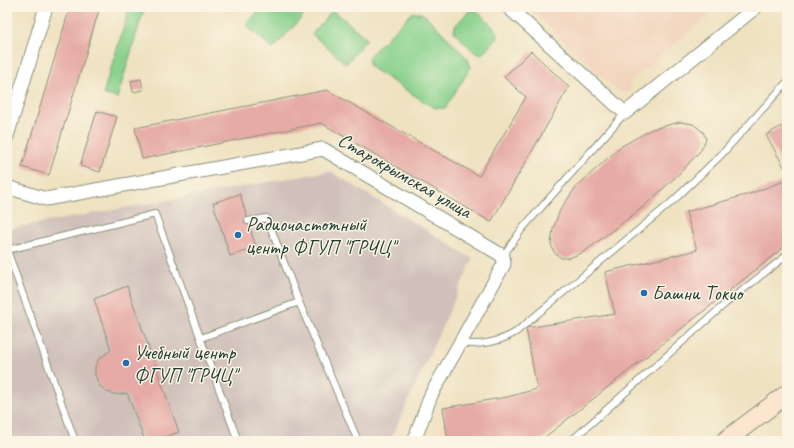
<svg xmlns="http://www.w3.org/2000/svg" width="794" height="448" font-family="Caveat,sans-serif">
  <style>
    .built { fill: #f2d4be }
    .industrial { fill: #cfc0ba }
    .green { fill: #8ad28e; stroke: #548861 }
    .building { fill: #e6aba6 }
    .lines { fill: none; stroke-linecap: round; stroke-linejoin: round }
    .lane-casing { stroke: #87907a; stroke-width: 8 }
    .street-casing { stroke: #87907a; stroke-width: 15 }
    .secondary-casing { stroke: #87907a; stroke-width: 20 }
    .lane { stroke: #fff; stroke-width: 6 }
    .street { stroke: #fff; stroke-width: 13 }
    .secondary { stroke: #fce5cf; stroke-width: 18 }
    .poi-dot { fill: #1f6fb2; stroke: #fcf5e5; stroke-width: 1.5 }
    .labels { text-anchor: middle; stroke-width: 3; stroke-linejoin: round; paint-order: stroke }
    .street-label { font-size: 20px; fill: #1f3d34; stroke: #fcf5e5 }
    .poi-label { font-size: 20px; fill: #1f3d34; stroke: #fcf5e5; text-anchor: start }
  </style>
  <rect width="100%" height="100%" fill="#fcf5e5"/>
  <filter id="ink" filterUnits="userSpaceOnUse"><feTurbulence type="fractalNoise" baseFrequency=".025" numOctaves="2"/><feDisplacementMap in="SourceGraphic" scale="8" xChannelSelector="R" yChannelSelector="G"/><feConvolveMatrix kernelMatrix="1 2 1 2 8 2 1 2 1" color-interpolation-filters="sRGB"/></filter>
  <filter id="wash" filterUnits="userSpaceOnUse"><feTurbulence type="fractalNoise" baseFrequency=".012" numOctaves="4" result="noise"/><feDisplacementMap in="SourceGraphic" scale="16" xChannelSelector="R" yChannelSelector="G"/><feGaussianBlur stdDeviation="0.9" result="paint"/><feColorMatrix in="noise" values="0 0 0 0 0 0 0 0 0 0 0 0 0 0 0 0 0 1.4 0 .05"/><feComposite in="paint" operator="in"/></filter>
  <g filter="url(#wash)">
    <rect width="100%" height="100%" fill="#efe2c1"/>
    <path class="built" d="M528 7H717L631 81 630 92H619Z"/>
    <path class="industrial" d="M330 171 473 259 390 441H7V229Z"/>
    <path class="green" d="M130 7 144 9 117 98 103 94Z
      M262 7H311L273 49 246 25Z
      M471 9 478 12 498 32 497 39 481 55 474 52 454 32 455 26Z
      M333 10 367 39 346 64 312 34Z
      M412 13H421L427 17 468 59 471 67 468 72 445 108H436L428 104 370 67 368 58 372 53Z"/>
    <g id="blocks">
      <path class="building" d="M70 7H100L49 175 22 167Z
        M531 51 569 87 491 222 321 123 142 159 135 128 327 90 479 176 526 97 504 77Z
        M141 79 143 90 133 92 131 81Z
        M97 111 117 117 100 172 80 166Z
        M680 122 693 124 703 132 706 139 701 150 679 174 642 208 584 252 569 258H561L554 252 551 244 553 229 560 210 576 187 620 147 652 129Z
        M787 123V172L766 135Z
        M787 180V245L540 441H448L443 408 507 397 537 389 526 328 615 314 605 272 697 250 686 212 749 194Z
        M240 194 256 248 230 256 213 203Z
        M127 286 179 432 154 441H145L127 393 118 395 107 392 99 385 95 375V367L99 359 111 350 94 299Z"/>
    </g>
  </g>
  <g filter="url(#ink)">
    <use href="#blocks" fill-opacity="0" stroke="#87907a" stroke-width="1"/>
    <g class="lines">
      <defs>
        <path id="lane" d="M503 256 522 229 625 113
          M299 302 358 441
          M201 338 299 302 267 218 248 221
          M460 343C479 346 500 342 516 332L673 201 721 155 787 82
          M75 441 7 250 155 214 238 441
          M571 441 725 304 787 255"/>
        <path id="street" d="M508 7 625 113 756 7
          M7 136 46 7
          M7 187 46 199 323 149 503 256 504 264 431 395 414 441"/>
        <path id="secondary" d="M725 441 787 394"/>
      </defs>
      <use href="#lane" class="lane-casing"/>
      <use href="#street" class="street-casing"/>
      <use href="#secondary" class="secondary-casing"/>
      <use href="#lane" class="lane"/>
      <use href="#street" class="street"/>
      <use href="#secondary" class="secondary"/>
    </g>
  </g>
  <g class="poi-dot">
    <circle cx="238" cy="235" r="4"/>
    <circle cx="644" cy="293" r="4"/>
    <circle cx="126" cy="363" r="4"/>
  </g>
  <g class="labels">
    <g class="street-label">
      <text transform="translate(405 175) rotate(30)" y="7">Старокрымская улица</text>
    </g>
    <g class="poi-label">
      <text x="246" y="231">Радиочастотный<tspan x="246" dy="23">центр ФГУП "ГРЧЦ"</tspan></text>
      <text x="652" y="300">Башни Токио</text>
      <text x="134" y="359">Учебный центр<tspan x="134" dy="23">ФГУП "ГРЧЦ"</tspan></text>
    </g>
  </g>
  <rect width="794" height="448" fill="none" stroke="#fcf5e5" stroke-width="24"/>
</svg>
